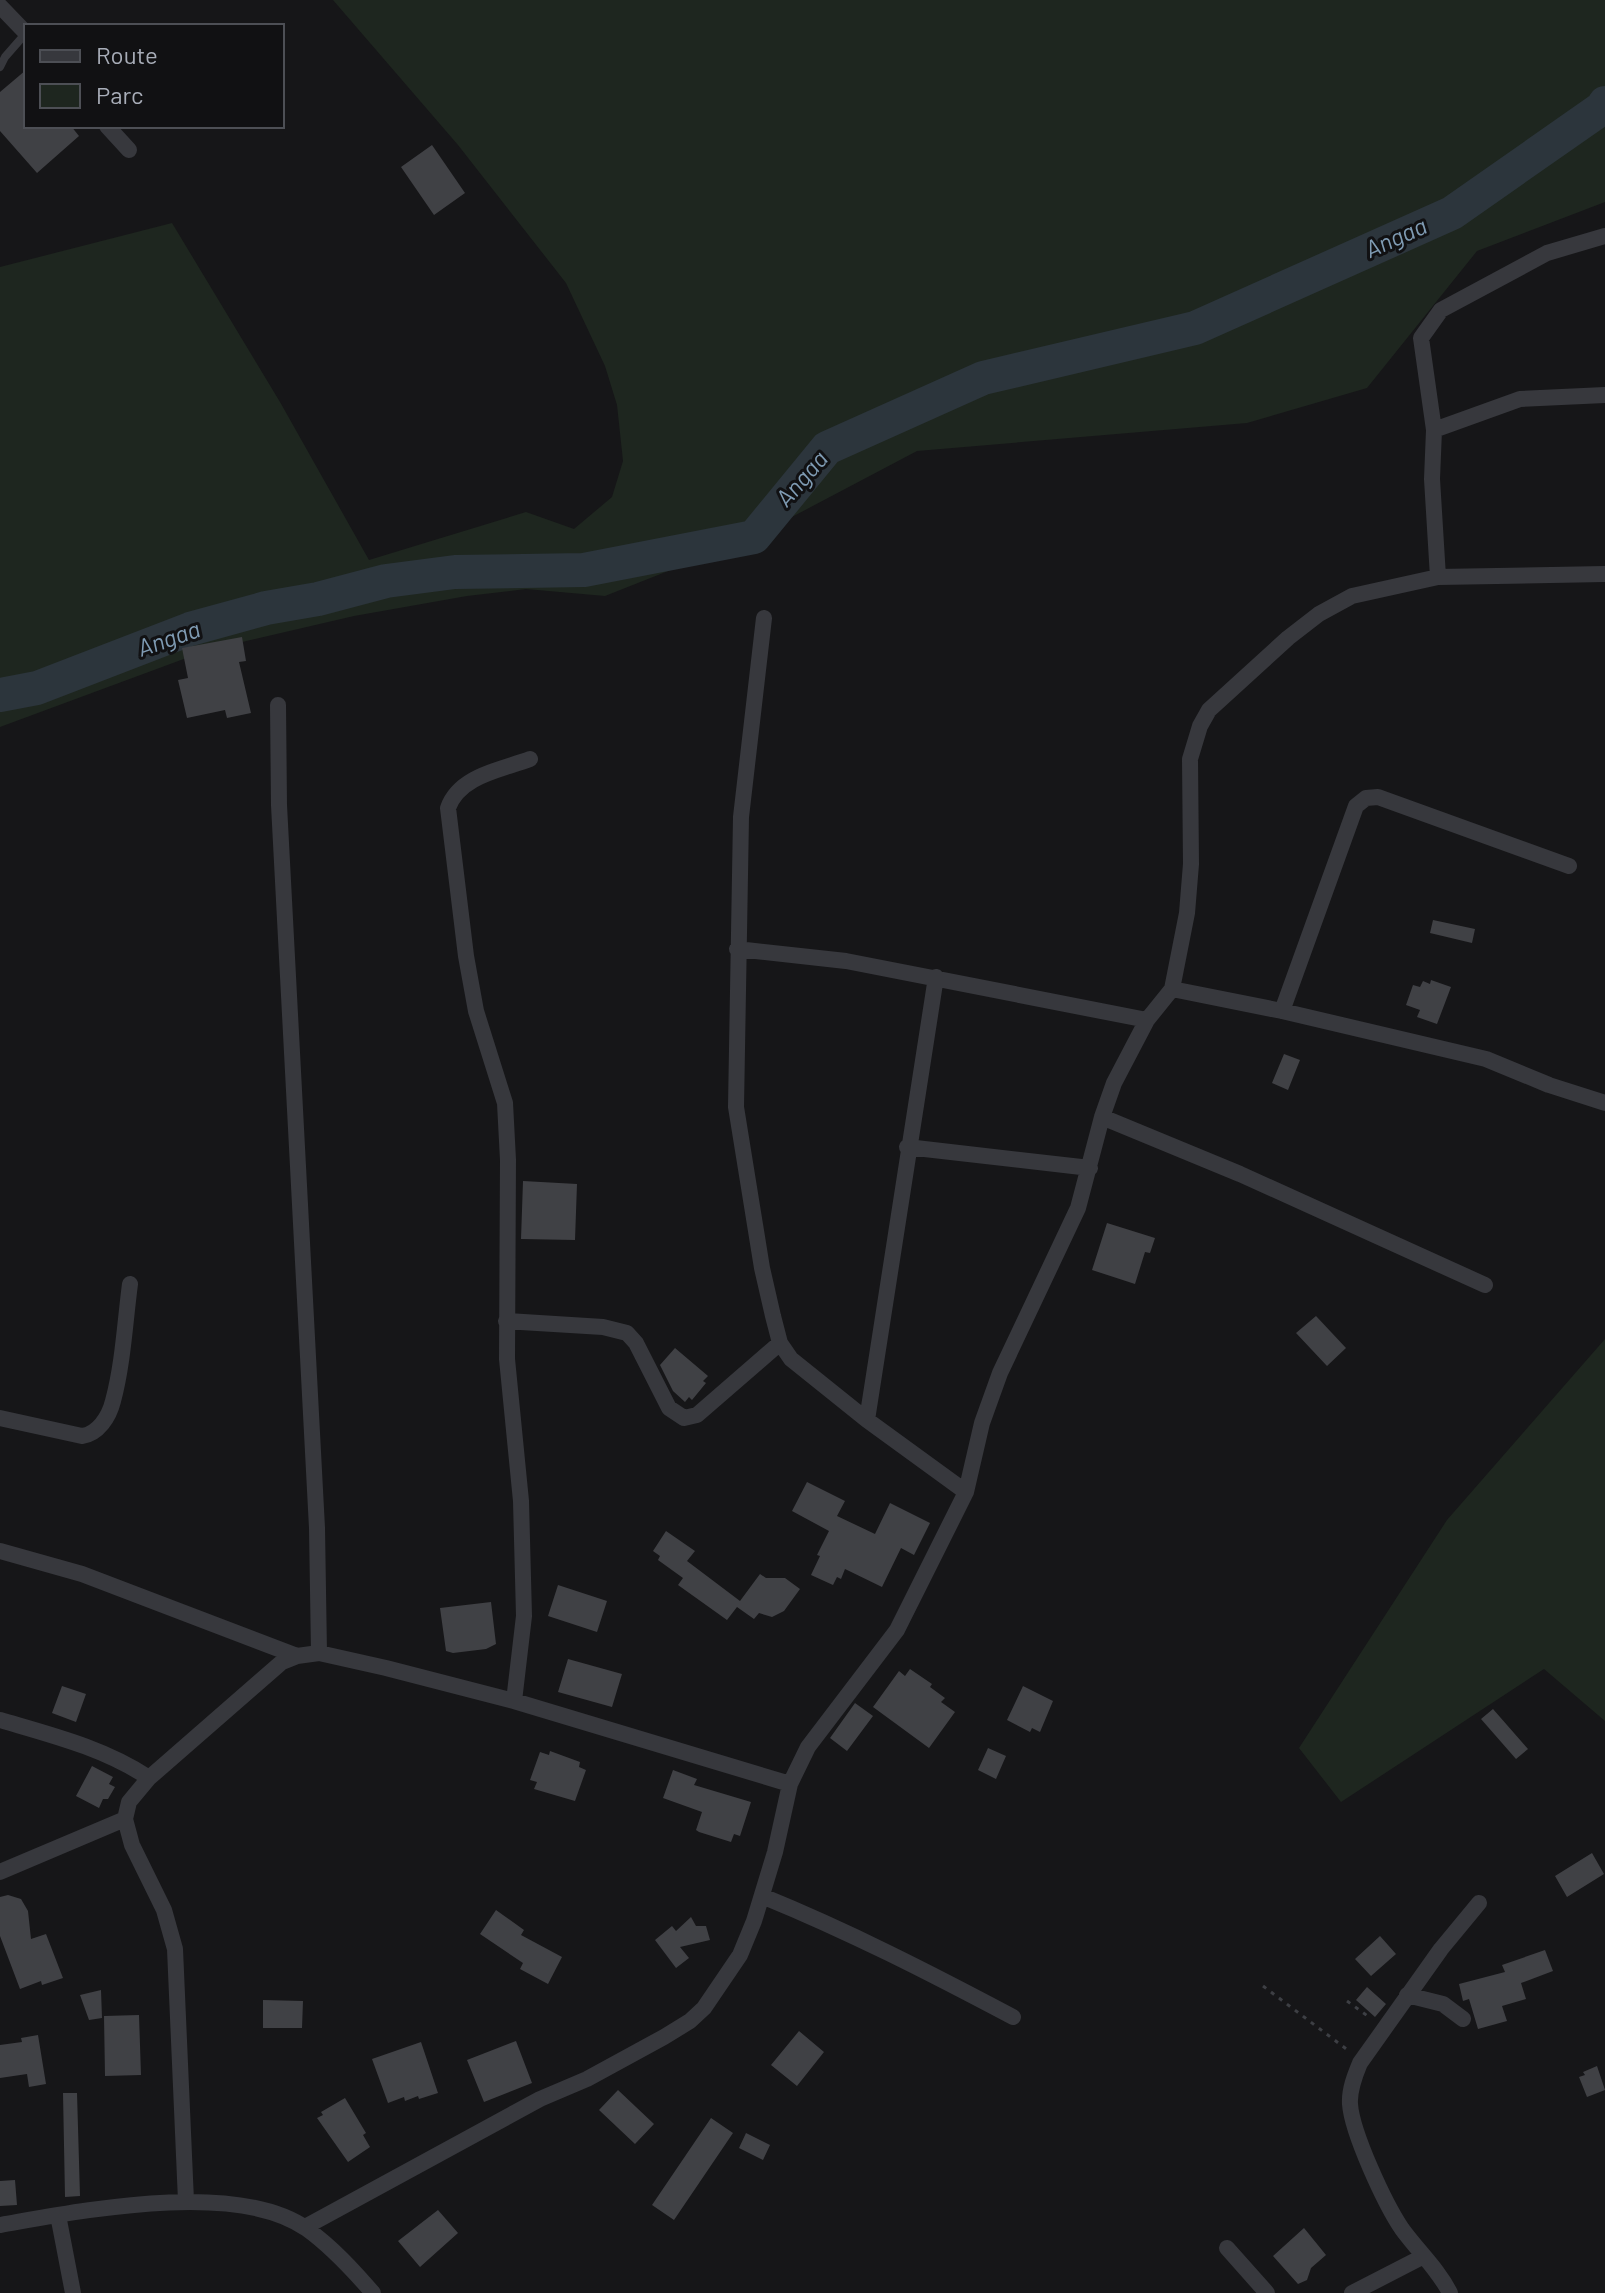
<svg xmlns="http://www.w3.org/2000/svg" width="1605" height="2293" font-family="Barlow,sans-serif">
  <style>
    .green { fill: #1e261f }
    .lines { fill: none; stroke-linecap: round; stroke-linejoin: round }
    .river { stroke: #2c353c; stroke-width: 34 }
    .building { fill: #404145 }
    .path { stroke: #3d3f44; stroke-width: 3; stroke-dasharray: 4 6; stroke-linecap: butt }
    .service { stroke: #37383d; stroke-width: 8 }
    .minor { stroke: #37383d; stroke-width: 16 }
    .labels { text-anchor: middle; stroke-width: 6; stroke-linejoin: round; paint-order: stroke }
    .water-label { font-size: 24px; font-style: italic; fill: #7f9bb3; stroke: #111113 }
  </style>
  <rect width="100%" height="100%" fill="#161618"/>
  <path class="green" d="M333 0H1605V202L1477 251 1367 388 1247 423 917 451 754 537 605 596 526 589 467 596 354 616 208 650 0 727V267L172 223 280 402 369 560 526 512 574 529 612 497 623 461 617 405 605 366 566 283 458 145Z
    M1605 1339V1721L1544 1669 1341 1802 1299 1748 1447 1520Z"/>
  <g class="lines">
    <path class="river" d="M0 695 37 688 190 629 266 608 318 599 386 581 455 572 584 570 754 537 827 448 983 378 1195 328 1452 213 1602 108 1605 103"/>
  </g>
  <path class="building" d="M26 70V126H71L79 136 37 173 0 131V92Z
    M432 145 465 193 434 215 401 167Z
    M242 637 246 661 239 662 251 713 227 718 225 710 187 718 178 680 188 678 182 648Z
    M1433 920 1475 929 1472 943 1430 933Z
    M1431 980 1451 987 1437 1024 1417 1017 1420 1010 1406 1005 1413 985 1420 987 1423 981 1430 984Z
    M1284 1054 1300 1060 1288 1090 1272 1083Z
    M523 1181 577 1184 575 1240 521 1239Z
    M1107 1223 1155 1238 1150 1253 1145 1252 1135 1284 1092 1270Z
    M1316 1316 1346 1348 1327 1366 1296 1333Z
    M675 1348 708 1376 703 1381 706 1383 692 1400 689 1397 685 1402 673 1391 660 1365Z
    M807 1482 845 1501 837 1516 875 1534 890 1503 930 1523 914 1555 901 1548 882 1587 845 1569 841 1579 837 1577 833 1585 811 1575 820 1556 817 1555 829 1531 792 1511Z
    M666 1531 695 1551 687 1561 740 1601 760 1574 766 1578H785L800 1589 784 1611 772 1617 759 1613 754 1619 737 1607 727 1620 678 1585 683 1578 658 1560 660 1556 653 1551Z
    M558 1585 607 1601 597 1632 548 1616Z
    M491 1602 496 1644 486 1649 453 1653 446 1651 440 1608Z
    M568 1659 622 1674 612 1707 558 1692Z
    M910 1669 932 1684 930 1687 945 1698 941 1702 955 1712 929 1748 873 1707 899 1671 905 1676Z
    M62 1686 86 1694 76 1722 52 1713Z
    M1023 1686 1053 1701 1040 1732 1032 1728 1030 1732 1007 1720Z
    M855 1703 873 1716 847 1751 830 1738Z
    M1493 1709 1528 1749 1516 1759 1481 1719Z
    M988 1748 1006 1756 996 1779 978 1770Z
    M550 1751 580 1762 579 1767 586 1770 575 1801 534 1789 537 1782 530 1780 540 1752 549 1755Z
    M92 1766 113 1777 109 1784 115 1787 108 1799H103L99 1808 76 1796Z
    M673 1770 697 1779 694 1785 751 1802 740 1836 734 1834 731 1842 699 1832 696 1830 702 1812 663 1798Z
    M1592 1853 1604 1874 1567 1897 1555 1876Z
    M8 1895 21 1899 28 1911 31 1939 46 1934 63 1978 42 1985 41 1981 20 1989 0 1936V1897Z
    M496 1910 524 1930 521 1935 562 1957 548 1984 520 1969 523 1963 480 1934Z
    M691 1917 696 1926H706L710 1940 680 1947 689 1958 676 1968 655 1940 672 1926 676 1931Z
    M1380 1936 1396 1954 1371 1976 1355 1959Z
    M1545 1950 1553 1971 1521 1983 1526 1999 1502 2006 1507 2021 1478 2029 1469 1999 1463 2001 1459 1984 1505 1972 1502 1965Z
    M1367 1987 1386 2004 1375 2017 1356 2000Z
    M101 1990 102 2018 89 2020 80 1995Z
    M263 2000 303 2001 302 2028H263Z
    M139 2015 141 2075 105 2076 104 2016Z
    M799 2031 824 2052 797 2086 771 2065Z
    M38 2035 46 2084 29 2087 27 2074 0 2078V2045L22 2042 21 2038Z
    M516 2041 532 2083 484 2102 467 2060Z
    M421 2042 438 2093 419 2099 418 2096 405 2101 404 2097 388 2103 372 2059Z
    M1597 2066 1605 2090 1587 2097 1579 2077 1585 2075 1583 2072Z
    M618 2090 654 2124 635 2144 599 2110Z
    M63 2093H77L80 2196 65 2197Z
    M345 2098 366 2133 363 2135 370 2147 348 2162 317 2118 323 2115 321 2112Z
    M711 2118 733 2133 674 2220 652 2205Z
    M746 2133 770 2145 763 2160 739 2148Z
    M15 2180 17 2205 0 2206V2181Z
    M438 2210 458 2233 420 2267 398 2241Z
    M1304 2228 1326 2255 1311 2268 1307 2280 1298 2284 1273 2256Z"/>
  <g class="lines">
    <path class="path" d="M1263 1986 1349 2051
      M1347 2001 1369 2017"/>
    <path class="service" d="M0 67 5 57 26 33"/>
    <path class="minor" d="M0 6 26 33
      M107 126 129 150
      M1434 430 1520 399 1605 395
      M1438 577 1432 479 1434 430 1421 338 1441 310 1547 253 1605 236
      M764 618 741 817 736 1107 762 1268 773 1316 780 1343 791 1359 867 1420 966 1492
      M278 705 279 805 317 1528 319 1653
      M737 949 846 961 1147 1020
      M1172 989 1282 1011 1486 1059 1549 1085 1605 1103
      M1282 1011 1356 806 1366 798 1378 797 1569 866
      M1102 1117 1240 1174 1485 1285
      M907 1147 1090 1168
      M506 1321 603 1327 627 1333 636 1343 669 1408 684 1418 697 1415 780 1343
      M0 1418 82 1436C98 1434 109 1417 113 1401 123 1364 125 1322 130 1284
      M867 1420 936 977
      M0 1551 82 1574 297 1656
      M514 1701 524 1616 521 1501 507 1359 508 1160 505 1103 476 1011 466 956 448 808C459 776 500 770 530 759
      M0 1720C51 1735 104 1748 149 1778
      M0 1872 125 1819
      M762 1896C848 1931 930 1973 1013 2017
      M1407 1995 1443 2004 1463 2019
      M186 2201 175 1949 164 1910 132 1845 125 1819 129 1802 149 1778 282 1662 297 1656 319 1653 386 1668 514 1701 790 1784
      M58 2215 73 2293
      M0 2225C81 2211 236 2179 307 2229 332 2247 353 2270 373 2293
      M305 2227 540 2099 587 2079 664 2037 690 2021 704 2008 740 1955 754 1921 775 1852 790 1784 808 1747 897 1630 966 1492 982 1423 1000 1373 1078 1208 1102 1117 1114 1083 1147 1020 1172 989 1187 913 1191 864 1190 759 1200 726 1209 710 1288 638 1319 614 1352 596 1438 577 1605 574
      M1227 2248 1267 2293
      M1352 2293 1424 2256
      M1450 2293C1438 2269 1418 2251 1402 2229 1385 2204 1352 2133 1350 2104 1349 2090 1355 2075 1360 2063L1441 1949 1479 1903"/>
  </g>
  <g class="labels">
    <g class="water-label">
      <text transform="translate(1396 238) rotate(-24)" y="8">Angaa</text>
      <text transform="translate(802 479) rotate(-49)" y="8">Angaa</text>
      <text transform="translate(169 639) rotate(-19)" y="8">Angaa</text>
    </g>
  </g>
  <rect x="24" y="24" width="260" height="104" fill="#111113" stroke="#4d4f55" stroke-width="2"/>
  <rect x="40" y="50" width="40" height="12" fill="#37383d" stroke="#4d4f55" stroke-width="2"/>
  <text x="96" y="64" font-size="24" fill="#a8adb8">Route</text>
  <rect x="40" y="84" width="40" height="24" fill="#1e261f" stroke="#4d4f55" stroke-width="2"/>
  <text x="96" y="104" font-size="24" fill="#a8adb8">Parc</text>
</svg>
